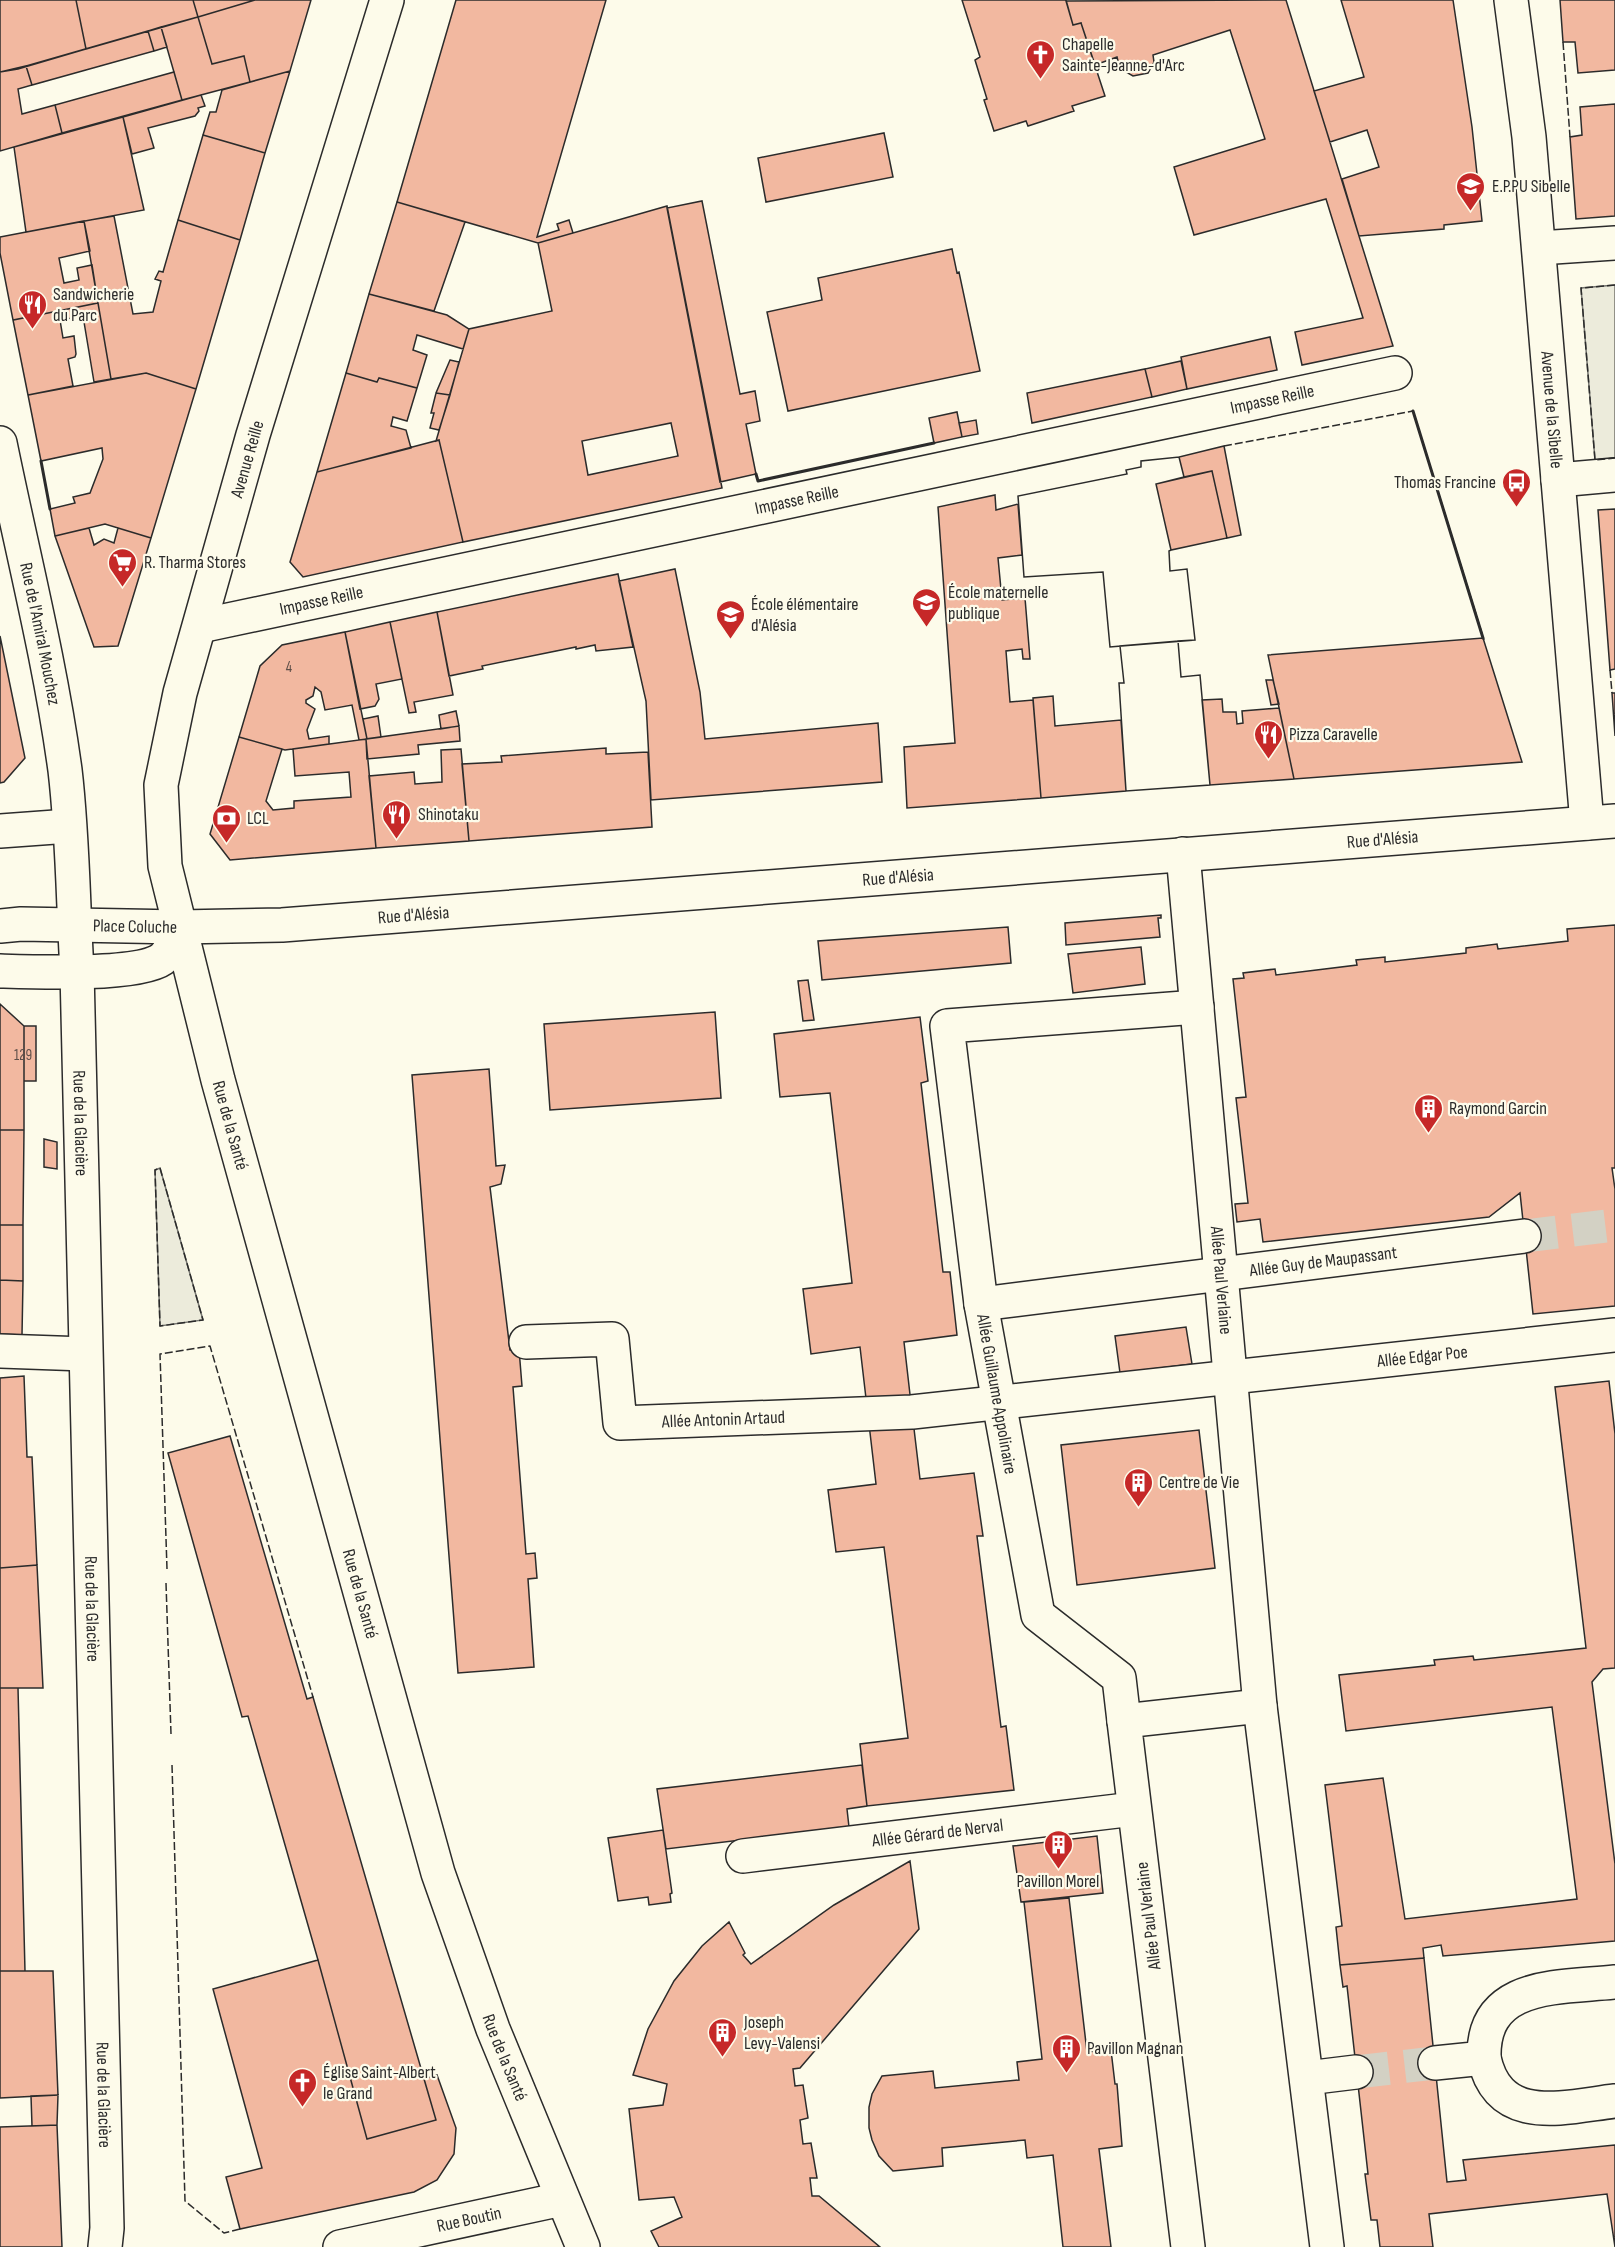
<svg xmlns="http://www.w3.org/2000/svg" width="1615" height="2247" font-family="'Sofia Sans Condensed',sans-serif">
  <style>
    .green { fill: #ecebdb; stroke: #74746e; stroke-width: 1.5 }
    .building { fill: #f2b8a0; stroke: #2b2b2b; stroke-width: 1.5; fill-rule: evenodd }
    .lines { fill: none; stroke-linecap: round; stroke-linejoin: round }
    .minor-tunnel { stroke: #d3d1c4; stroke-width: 33; stroke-dasharray: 33 16; stroke-linecap: butt }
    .minor-casing { stroke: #2b2b2b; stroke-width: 36 }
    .major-casing { stroke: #2b2b2b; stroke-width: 36 }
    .minor { stroke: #fdfbea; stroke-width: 33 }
    .major { stroke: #fdfbea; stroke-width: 33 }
    .fence { stroke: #2b2b2b; stroke-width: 1.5; stroke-dasharray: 8 3; stroke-linecap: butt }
    .wall { stroke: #2b2b2b; stroke-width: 3 }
    .labels { text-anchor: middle; stroke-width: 4.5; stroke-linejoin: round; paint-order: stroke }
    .number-label { font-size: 15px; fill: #5d4e48 }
    .poi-label { font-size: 18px; fill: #2b2b2b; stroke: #fdfbea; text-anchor: start }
    .street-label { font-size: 18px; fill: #2b2b2b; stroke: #fdfbea }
  </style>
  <rect width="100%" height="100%" fill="#fdfbea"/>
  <path class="green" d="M1615 285V458L1595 460 1581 288Z
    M160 1168 203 1320 160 1326 155 1170Z"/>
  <path class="building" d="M0 0H76L86 49 18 69 0 72Z
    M76 0H193L198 17 86 49Z
    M193 0H255L198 17Z
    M255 0H311L290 71 250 82 244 56 212 64 198 17Z
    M456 0H606L537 237 559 230 557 224 569 220 573 233 538 243 397 202Z
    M962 0H1066L1073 25 1081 23 1105 96 1072 106 1074 111 1028 126 1026 121 994 131 984 100 987 99 975 60 980 57Z
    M1286 0 1393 346 1302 365 1295 332 1363 318 1326 199 1194 235 1174 167 1265 139 1230 30 1153 55 1154 62 1148 73 1133 76 1126 72 1122 64 1119 65 1117 57 1095 65 1081 23 1073 25 1066 1Z
    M1341 0H1453L1472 127 1482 221 1444 225V229L1359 236 1342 179 1379 167 1367 130 1330 142 1314 91 1364 77Z
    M1560 0H1615V70L1578 73 1575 42H1563Z
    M198 17 212 64 244 56 250 82 182 100 161 27Z
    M161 27 167 47 154 51 148 31Z
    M148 31 154 51 32 85 26 66Z
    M26 66 32 85 18 89 22 114 55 105 62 133 0 151V72Z
    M290 71 265 153 203 135 210 112H216L222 90Z
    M174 72 182 100 62 133 55 105Z
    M201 95 205 106 198 108 199 111 195 116 148 128 154 148 132 154 123 117Z
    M1615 104V216L1576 219 1570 137 1582 135 1580 107Z
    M123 117 144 210 26 232 14 147Z
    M884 133 893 177 766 202 758 158Z
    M203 135 265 153 240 240 178 220Z
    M702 201 740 394 755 391 760 421 746 424 756 474 720 482 667 208Z
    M397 202 465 222 434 311 369 294Z
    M667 206 722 488 463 542 439 440 436 441 469 329 552 311 538 243ZM671 423 678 456 588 475 582 441Z
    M114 216 133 314 153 312 161 281 155 279 159 271 163 272 178 220 240 240 196 389 146 373 111 379 84 221Z
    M84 221 90 251 59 258 64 283 79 280 77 268 92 265 98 303 13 320 0 253V237Z
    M952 249 957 273 959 272 980 371 788 411 767 312 822 300 818 278Z
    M369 294 447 315 469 329 463 349 417 335 413 350 427 355 417 388 379 378 377 382 346 373Z
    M98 303 111 379 94 382 83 316 60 320 63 338 74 336 76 354 75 357 68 359 73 386 28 395 13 320Z
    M1270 337 1277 370 1187 389 1181 357Z
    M450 360 459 362 450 395 436 393Z
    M1181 361 1187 389 1152 397 1145 369Z
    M1145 369 1152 397 1032 423 1027 393Z
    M146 373 196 389 151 538 105 524 55 536 50 509 75 503 73 497 90 493 103 459 102 448 41 461 28 395Z
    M346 373 377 382 379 378 417 388 407 421 393 417 391 426 406 430 411 448 317 472Z
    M436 393 450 395 439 430 430 428 434 413H431Z
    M957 412 962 437 934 443 929 418Z
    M976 420 978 434 962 437 959 423Z
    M439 440 463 542 303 577 290 562 317 472Z
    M1224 446 1241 535 1227 538 1212 471 1184 477 1179 457Z
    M1179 457 1184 477 1156 484 1171 550 1169 551 1170 571 1187 569 1195 640 1178 641 1181 677 1200 675 1210 785 1126 791 1119 683H1124L1120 646 1110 647 1103 572 1024 577 1018 496 1127 474 1126 470 1141 467V461Z
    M1179 457 1184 477 1156 484 1171 550 1169 551 1170 571 1187 569 1195 640 1110 647 1103 572 1024 577 1018 496 1127 474 1126 470 1141 467V461Z
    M1212 471 1227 538 1171 550 1156 484Z
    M995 495 996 510 1018 504 1022 555 998 558 1002 600 1025 598 1030 659H1023L1022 649 1006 651 1010 702 1033 700 1041 798 907 808 904 747 955 743 938 507Z
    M1615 509V669L1610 670 1598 510Z
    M89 528 94 545 104 539 114 543 118 528 151 538 118 646 94 647 55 536Z
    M675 569 700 692 705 739 878 723 882 782 651 800 646 701 619 581Z
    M618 574 633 647 596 651 595 645 576 649V647L482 666 483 669 449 676 437 612Z
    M437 612 453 695 414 702 416 712 409 713 390 622Z
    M390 622 402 679 376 684 379 699 375 706 360 709 345 632Z
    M345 632 367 739 359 740 352 705 325 710 321 692 315 687 313 696 306 700V703L315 709 307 730 309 739 329 736V744L285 750 239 737 260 666 282 645Z
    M0 636 25 758 4 782 0 783Z
    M1483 638 1522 762 1294 779 1268 655Z
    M1178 641 1181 677 1200 675 1210 785 1126 791 1119 683H1124L1120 646Z
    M1266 680H1273L1279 704 1271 705Z
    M1612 693H1615V736Z
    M1053 696 1055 726 1121 720 1126 791 1041 798 1033 698Z
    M1222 699 1223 712H1236L1237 724 1243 723 1242 711 1279 708 1294 779 1210 785 1202 700Z
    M456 711 459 726 441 729 439 715Z
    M378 716 381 737 367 739 363 719Z
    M459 726 460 741 418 745 419 754 367 759 366 739Z
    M239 737 282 749 266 801 273 810 294 808V801L351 797 349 772 295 776 293 749 366 739 376 848 230 860 210 834Z
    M606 748V754L648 752 652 827 469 841 462 764 502 762 501 756Z
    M461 749 469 841 376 848 369 776 414 772 415 784 442 782 441 750Z
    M1161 915V918H1158L1160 937 1066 945 1065 923Z
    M1615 925V1168H1612L1615 1189V1306L1533 1314 1520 1193 1489 1217 1263 1242 1260 1219 1237 1222 1235 1204 1248 1203 1236 1098 1246 1097 1233 979 1244 978 1243 973 1275 969 1276 975 1357 965 1356 960 1385 957V962L1466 953V948L1497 944 1498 949 1568 941 1567 929Z
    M1008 927 1011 963 822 980 818 941Z
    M1141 947 1145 984 1073 993 1068 954Z
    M808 980 814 1020 803 1021 798 981Z
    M0 1004 24 1026V1130H0Z
    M715 1012 721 1098 550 1110 544 1024Z
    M920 1017 928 1081 921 1083 943 1272H950L957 1335 904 1342 912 1412 920 1479 974 1473 983 1536H977L1001 1727 1006 1726 1014 1790 867 1806 860 1744 908 1738 884 1547 836 1552 828 1490 876 1484 860 1347 811 1354 803 1289 852 1283 830 1093 780 1097 774 1034Z
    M24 1026H36V1081H24Z
    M489 1069 496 1166 505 1165 501 1184 490 1187 510 1350 519 1349 522 1386 513 1387 526 1554 535 1553 537 1578 528 1579 534 1667 458 1673 412 1075Z
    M0 1130H24L23 1225H0Z
    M44 1139 57 1142V1169L44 1167Z
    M0 1225H23V1281L0 1280Z
    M0 1280 23 1281 22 1335 0 1334Z
    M1186 1327 1192 1364 1120 1373 1115 1336Z
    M24 1376 27 1457H32L37 1565 0 1568V1378Z
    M1609 1381 1615 1434V1668L1603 1669 1592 1682 1615 1864V1941L1443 1956 1441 1945 1423 1948 1424 1958 1340 1965 1336 1927 1342 1926 1325 1785 1383 1778 1405 1919 1577 1899 1552 1707 1346 1731 1339 1675 1435 1665 1434 1660 1473 1656 1474 1660 1586 1648 1555 1387Z
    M1199 1430 1215 1568 1077 1585 1061 1445Z
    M230 1436 307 1699 313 1697 436 2120 367 2139 318 1960 248 1716 242 1717 168 1453Z
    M37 1565 43 1688H0V1568Z
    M0 1688H18L25 1971H0Z
    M862 1765 867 1806 847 1809 849 1827 666 1849 657 1789Z
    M663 1830 672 1893 670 1894 671 1902 649 1905 648 1897 618 1901 608 1838Z
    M1097 1836 1103 1893 1021 1902 1013 1846Z
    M910 1861 919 1929 800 2068 793 2069 795 2086 803 2085 808 2118 800 2120 803 2144 811 2143 817 2178H810L812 2196H819L880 2247H659L651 2231 682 2217 674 2197 639 2200 629 2109 663 2105 667 2084 633 2075 648 2029 674 1981 702 1946 729 1922 745 1953 743 1955 751 1964 834 1905Z
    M1069 1898 1087 2052 1111 2050 1115 2084H1117L1122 2146 1099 2149 1111 2247H1063L1053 2155 1027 2158 1025 2140 942 2148 943 2166 893 2171 879 2156 872 2140 869 2128V2107L872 2094 882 2076 933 2071 935 2088 1019 2080 1017 2062 1042 2059 1024 1902Z
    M1424 1958 1447 2182 1466 2180 1463 2160 1615 2145V2247L1607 2194 1429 2214 1433 2247H1380L1377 2220H1371L1365 2174H1368L1347 1986 1343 1987 1340 1965Z
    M318 1960 367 2139 436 2120 424 2079 437 2075 456 2128 454 2154 437 2180 414 2192 240 2229 226 2177 262 2168 213 1989Z
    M0 1971H53L58 2095 0 2098Z
    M58 2095 57 2125 32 2126 31 2096Z
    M57 2125 62 2247H0V2127Z"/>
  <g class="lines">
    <path class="minor-tunnel" d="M1524 1236 1615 1225
      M1356 2072 1435 2063"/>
    <defs>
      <g id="minor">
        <path id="s1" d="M387 0 253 435 180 693 161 785 165 866 218 1080 438 1873 493 2029 583 2247"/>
        <path id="s2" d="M1511 0 1529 137 1587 823"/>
        <path d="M1539 248 1615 243"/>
        <path id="s3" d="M0 443C22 551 50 660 65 770 73 837 73 905 77 971L107 2228 105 2247"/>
        <path d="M1558 480 1615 475"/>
        <path id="s4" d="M200 626 1395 373"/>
        <path d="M0 831 69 826"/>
        <path id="s5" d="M1183 854 1260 1706 1327 2247"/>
        <path d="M0 971C33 972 138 976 162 959 171 952 175 937 180 927"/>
        <path id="s6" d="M981 1304 1524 1236"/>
        <path id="s7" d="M526 1342 612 1339 620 1423 912 1412 1615 1335"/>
        <path d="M0 1351 85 1354"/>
        <path d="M1124 1721 1119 1678 1038 1615 981 1304 947 1026 1197 1007"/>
        <path id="s8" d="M743 1856 1134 1809"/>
        <path d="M1484 2058C1499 2127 1564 2107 1615 2101"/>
        <path d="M1435 2063 1484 2058C1482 1981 1560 1988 1615 1982"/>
        <path d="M1307 2078 1356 2072"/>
        <path id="s9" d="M340 2247 562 2199"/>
        <path d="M1188 2247 1124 1721 1260 1706"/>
      </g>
      <g id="major">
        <path id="s10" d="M0 926 21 924 180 927 282 925 1615 821"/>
      </g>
    </defs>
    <use href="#minor" class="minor-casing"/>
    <use href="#major" class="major-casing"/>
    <use href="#minor" class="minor"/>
    <use href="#major" class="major"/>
    <path class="fence" d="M1563 42 1570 137
      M1615 285 1581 288 1595 460 1615 458
      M1224 446 1413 411 1484 640
      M1610 670 1612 693
      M160 1168 203 1320 160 1326 155 1170Z
      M167 1569 160 1354 210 1346 313 1697
      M166 1583 171 1734
      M172 1765 185 2201 224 2233 240 2229"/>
    <path class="wall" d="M1413 411 1483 638
      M41 461 50 509
      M756 474 758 481 934 443"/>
  </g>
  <defs>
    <symbol id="church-pin" viewBox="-11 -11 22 30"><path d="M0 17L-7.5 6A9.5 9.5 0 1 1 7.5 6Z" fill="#c62828" stroke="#fdfbea"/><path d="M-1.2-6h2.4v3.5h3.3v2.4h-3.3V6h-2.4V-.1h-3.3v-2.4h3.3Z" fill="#fff"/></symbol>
    <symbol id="school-pin" viewBox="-11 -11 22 30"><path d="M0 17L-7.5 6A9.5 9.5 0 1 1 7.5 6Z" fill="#c62828" stroke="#fdfbea"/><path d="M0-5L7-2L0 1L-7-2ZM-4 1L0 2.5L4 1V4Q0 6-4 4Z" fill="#fff"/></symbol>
    <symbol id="restaurant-pin" viewBox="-11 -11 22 30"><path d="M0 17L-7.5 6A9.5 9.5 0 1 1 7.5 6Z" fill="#c62828" stroke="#fdfbea"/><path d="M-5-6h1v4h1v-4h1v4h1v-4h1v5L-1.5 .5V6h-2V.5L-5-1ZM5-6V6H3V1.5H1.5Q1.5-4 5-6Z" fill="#fff"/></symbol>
    <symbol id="bus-pin" viewBox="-11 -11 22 30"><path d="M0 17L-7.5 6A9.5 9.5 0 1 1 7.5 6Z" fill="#c62828" stroke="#fdfbea"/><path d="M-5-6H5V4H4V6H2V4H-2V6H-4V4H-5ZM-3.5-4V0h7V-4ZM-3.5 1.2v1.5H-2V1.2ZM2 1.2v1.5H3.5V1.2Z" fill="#fff"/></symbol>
    <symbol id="supermarket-pin" viewBox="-11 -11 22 30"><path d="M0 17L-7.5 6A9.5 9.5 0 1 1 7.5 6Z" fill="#c62828" stroke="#fdfbea"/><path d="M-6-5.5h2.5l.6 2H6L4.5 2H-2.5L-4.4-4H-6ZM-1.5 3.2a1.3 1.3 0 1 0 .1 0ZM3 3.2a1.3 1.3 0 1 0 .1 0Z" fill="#fff"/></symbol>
    <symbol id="bank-pin" viewBox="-11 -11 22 30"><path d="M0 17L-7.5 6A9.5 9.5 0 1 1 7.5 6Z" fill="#c62828" stroke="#fdfbea"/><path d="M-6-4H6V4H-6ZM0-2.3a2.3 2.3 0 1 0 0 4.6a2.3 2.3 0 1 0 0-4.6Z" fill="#fff"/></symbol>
    <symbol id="building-pin" viewBox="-11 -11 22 30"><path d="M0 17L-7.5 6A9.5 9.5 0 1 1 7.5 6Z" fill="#c62828" stroke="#fdfbea"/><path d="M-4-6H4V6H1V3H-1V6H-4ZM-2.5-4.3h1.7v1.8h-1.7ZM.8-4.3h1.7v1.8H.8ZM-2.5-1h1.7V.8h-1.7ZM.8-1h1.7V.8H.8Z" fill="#fff"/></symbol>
  </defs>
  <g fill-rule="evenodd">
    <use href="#church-pin" x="1024" y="38" width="33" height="45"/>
    <use href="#school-pin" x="1454" y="170" width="33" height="45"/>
    <use href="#restaurant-pin" x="16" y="288" width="33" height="45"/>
    <use href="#bus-pin" x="1500" y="466" width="33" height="45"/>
    <use href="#supermarket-pin" x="106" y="546" width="33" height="45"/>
    <use href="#school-pin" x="910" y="586" width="33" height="45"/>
    <use href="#school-pin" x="714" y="598" width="33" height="45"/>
    <use href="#restaurant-pin" x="1252" y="718" width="33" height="45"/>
    <use href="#restaurant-pin" x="380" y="798" width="33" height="45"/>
    <use href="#bank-pin" x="210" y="802" width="33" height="45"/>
    <use href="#building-pin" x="1412" y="1092" width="33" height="45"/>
    <use href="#building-pin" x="1122" y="1466" width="33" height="45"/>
    <use href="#building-pin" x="1042" y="1828" width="33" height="45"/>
    <use href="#building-pin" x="706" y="2016" width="33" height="45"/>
    <use href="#building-pin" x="1050" y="2032" width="33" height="45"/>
    <use href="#church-pin" x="286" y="2066" width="33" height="45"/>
  </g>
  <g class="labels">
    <g class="number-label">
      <text x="289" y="672">4</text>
      <text x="23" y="1060">129</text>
    </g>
    <g class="poi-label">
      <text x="1062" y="50">Chapelle<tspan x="1062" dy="21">Sainte-Jeanne-d'Arc</tspan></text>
      <text x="1492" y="192">E.P.PU Sibelle</text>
      <text x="53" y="300">Sandwicherie<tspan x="53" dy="21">du Parc</tspan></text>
      <text x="1496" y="488" text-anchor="end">Thomas Francine</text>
      <text x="144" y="568">R. Tharma Stores</text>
      <text x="948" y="598">École maternelle<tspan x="948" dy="21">publique</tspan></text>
      <text x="751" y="610">École élémentaire<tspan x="751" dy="21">d'Alésia</tspan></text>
      <text x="1289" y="740">Pizza Caravelle</text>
      <text x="418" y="820">Shinotaku</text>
      <text x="247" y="824">LCL</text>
      <text x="1449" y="1114">Raymond Garcin</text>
      <text x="1159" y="1488">Centre de Vie</text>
      <text x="1058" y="1887" text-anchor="middle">Pavillon Morel</text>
      <text x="744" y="2028">Joseph<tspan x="744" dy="21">Levy-Valensi</tspan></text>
      <text x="1087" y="2054">Pavillon Magnan</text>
      <text x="323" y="2078">Église Saint-Albert<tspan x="323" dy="21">le Grand</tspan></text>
    </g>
    <g class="street-label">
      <text dy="6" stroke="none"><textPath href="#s4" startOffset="1096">Impasse Reille</textPath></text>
      <text dy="6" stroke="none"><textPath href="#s2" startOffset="412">Avenue de la Sibelle</textPath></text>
      <text transform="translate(247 459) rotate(-74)" y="6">Avenue Reille</text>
      <text dy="6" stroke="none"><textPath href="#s4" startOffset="610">Impasse Reille</textPath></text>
      <text dy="6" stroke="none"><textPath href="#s4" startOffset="124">Impasse Reille</textPath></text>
      <text dy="6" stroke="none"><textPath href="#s3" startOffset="195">Rue de l'Amiral Mouchez</textPath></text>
      <text dy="6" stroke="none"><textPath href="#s10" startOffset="1386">Rue d'Alésia</textPath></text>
      <text dy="6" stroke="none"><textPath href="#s10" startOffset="900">Rue d'Alésia</textPath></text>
      <text dy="6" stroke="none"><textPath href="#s10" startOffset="414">Rue d'Alésia</textPath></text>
      <text dy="6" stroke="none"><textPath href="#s10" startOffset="135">Place Coluche</textPath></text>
      <text dy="6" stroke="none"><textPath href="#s3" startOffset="687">Rue de la Glacière</textPath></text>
      <text dy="6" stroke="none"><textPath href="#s1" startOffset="1166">Rue de la Santé</textPath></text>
      <text dy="6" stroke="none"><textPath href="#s6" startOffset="345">Allée Guy de Maupassant</textPath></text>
      <text dy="6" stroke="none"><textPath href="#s5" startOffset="428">Allée Paul Verlaine</textPath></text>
      <text dy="6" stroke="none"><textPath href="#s7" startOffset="976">Allée Edgar Poe</textPath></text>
      <text transform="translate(997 1394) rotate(80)" y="6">Allée Guillaume Appolinaire</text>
      <text dy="6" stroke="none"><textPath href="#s7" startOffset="274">Allée Antonin Artaud</textPath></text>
      <text dy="6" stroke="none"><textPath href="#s1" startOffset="1652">Rue de la Santé</textPath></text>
      <text dy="6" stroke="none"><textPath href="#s3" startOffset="1173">Rue de la Glacière</textPath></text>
      <text dy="6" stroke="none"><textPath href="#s8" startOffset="196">Allée Gérard de Nerval</textPath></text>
      <text transform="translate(1148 1916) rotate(-97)" y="6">Allée Paul Verlaine</text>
      <text dy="6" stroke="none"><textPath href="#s1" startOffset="2138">Rue de la Santé</textPath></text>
      <text dy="6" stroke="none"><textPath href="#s3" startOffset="1659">Rue de la Glacière</textPath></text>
      <text dy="6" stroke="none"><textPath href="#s9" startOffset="132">Rue Boutin</textPath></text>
    </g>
  </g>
</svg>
